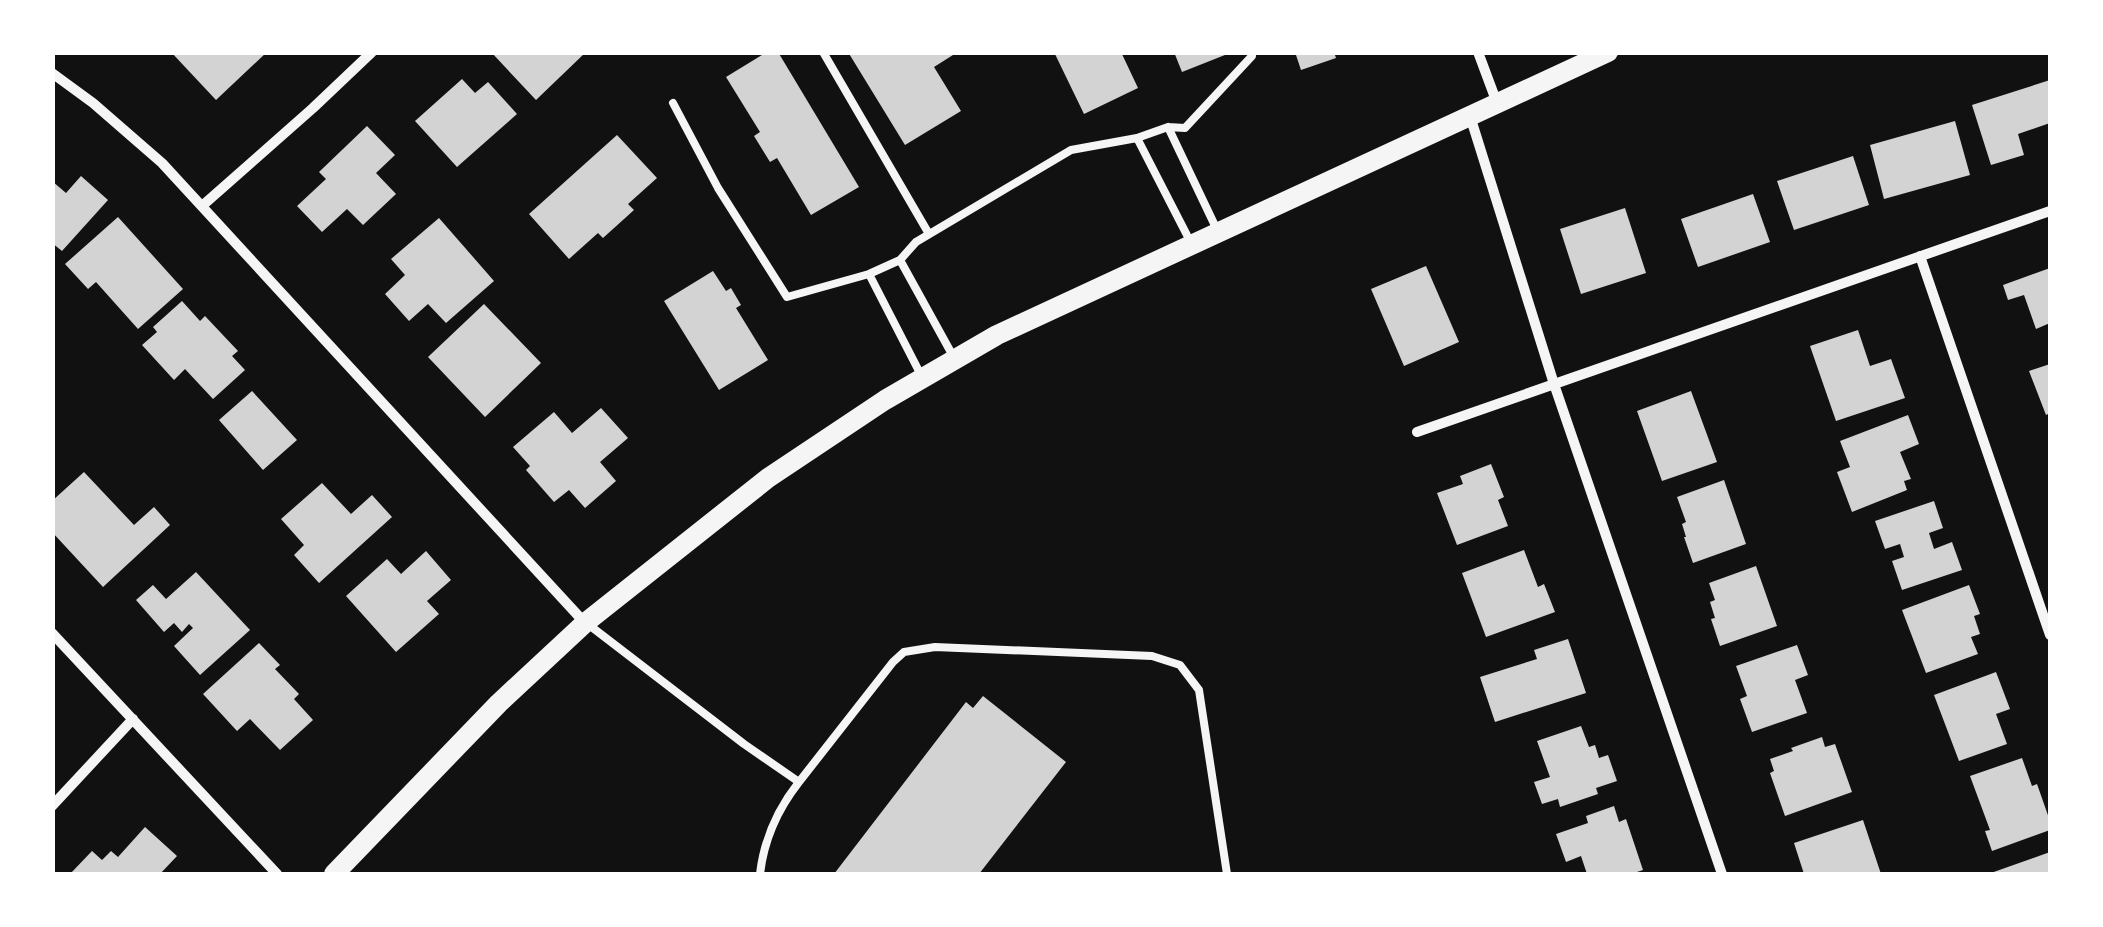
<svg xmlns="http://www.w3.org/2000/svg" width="2103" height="927" font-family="'Roboto Serif',serif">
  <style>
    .building { fill: #d3d3d3 }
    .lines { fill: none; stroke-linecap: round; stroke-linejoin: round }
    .service { stroke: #f5f5f5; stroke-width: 8 }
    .minor { stroke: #f5f5f5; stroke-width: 10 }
    .secondary { stroke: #f5f5f5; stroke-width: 20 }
  </style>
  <rect width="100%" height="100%" fill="#111"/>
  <path class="building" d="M171 52H267L216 100Z
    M491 52H586L536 100Z
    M767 52H778L859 187 811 215 777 158 770 162 754 136 760 132 726 77Z
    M848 52H951L953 55 934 67 961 111 905 145Z
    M1054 52H1121L1138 88 1084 114Z
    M1174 52H1230V53L1182 72Z
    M1295 52H1334L1336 58 1301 70Z
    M462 79 475 93 488 82 517 114 457 167 415 121Z
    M2050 80V123L2018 134 2024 155 1991 165 1972 105Z
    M1955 121 1970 175 1884 199 1870 145Z
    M367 126 395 155 376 173 396 194 363 225 347 209 322 232 297 206 326 179 319 172Z
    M617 135 657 178 628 204 634 210 603 238 598 233 569 259 529 214Z
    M1853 156 1869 205 1794 230 1777 181Z
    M81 176 108 200 62 251 52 243V181L66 193Z
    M1753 194 1770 242 1698 267 1681 219Z
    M1625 208 1646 273 1581 294 1560 229Z
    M118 217 183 289 138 329 96 282 88 289 65 264Z
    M439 218 494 281 446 323 428 304 409 321 385 294 405 275 391 259Z
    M1426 266 1459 342 1404 366 1371 289Z
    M2050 268V323L2036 329 2024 295 2008 300 2003 285Z
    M713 271 726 291 731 288 741 305 736 308 768 360 719 390 664 301Z
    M182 301 200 321 205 316 238 351 232 356 245 370 213 399 185 369 174 380 142 345 157 332 153 327Z
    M484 304 541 363 485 417 428 357Z
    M1858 330 1870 366 1891 359 1905 398 1836 421 1810 346Z
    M2050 364V413L2046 415 2029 371Z
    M252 391 297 440 263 470 219 420Z
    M1691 391 1717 462 1662 481 1637 411Z
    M601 408 628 438 600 462 616 481 585 508 569 490 554 502 526 470 530 466 513 447 554 412 572 433Z
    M1908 415 1919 444 1900 452 1911 479 1904 481 1907 490 1852 512 1837 472 1850 467 1840 441Z
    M1491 464 1504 497 1498 500 1508 526 1457 545 1437 493 1463 484 1460 476Z
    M84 472 134 525 154 507 170 525 103 587 52 532V501Z
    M1724 480 1746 544 1693 563 1684 537H1686L1682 524 1686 522 1677 497Z
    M322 483 351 514 372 495 392 517 319 583 294 555 304 545 281 519Z
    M1934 501 1943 528 1929 533 1934 549 1952 542 1962 570 1902 590 1892 561 1904 557 1900 544 1885 549 1875 521Z
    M1524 550 1538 587 1544 584 1555 612 1486 637 1462 573Z
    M426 551 451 580 427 601 439 614 396 652 346 596 387 559 401 574Z
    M1756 566 1777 626 1720 646 1711 619 1715 618 1710 602 1715 600 1709 583Z
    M196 572 250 630 200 675 174 646 193 628 189 624 182 632 174 623 164 632 136 600 153 585 166 599Z
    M1969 585 1980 614 1974 616 1980 634 1971 637 1978 654 1926 673 1902 610Z
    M1568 639 1586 693 1495 722 1480 677 1537 659 1534 650Z
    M259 643 280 665 275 669 299 694 294 699 313 720 280 750 250 719 237 731 203 694Z
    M1797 645 1808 675 1795 680 1807 713 1752 732 1740 699 1747 696 1736 666Z
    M1996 672 2010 709 1996 714 2007 744 1959 761 1934 695Z
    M983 696 1066 762 979 874H834L966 702 973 708Z
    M1581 726 1589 747 1595 745 1599 758 1608 755 1617 781 1596 788 1598 794 1560 807 1558 799 1542 804 1534 782 1550 777 1537 741Z
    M1822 737 1825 747 1835 744 1852 792 1785 816 1770 773 1774 771 1770 759 1793 751 1791 748Z
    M2022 758 2032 786 2037 784 2050 821V830L1992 851 1985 831 1990 830 1970 776Z
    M1614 806 1619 822 1626 819 1643 870 1631 874H1587L1581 856 1566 862 1556 834 1588 823 1586 816Z
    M1863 820 1881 874H1804L1794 843Z
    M145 827 177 856 160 874H70L92 851 102 860 111 851 118 857Z
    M2050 852V874H1988Z"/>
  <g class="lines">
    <path class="service" d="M823 52 929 234
      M673 103 718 188 787 297 869 274 900 260 916 242 1071 150 1137 138 1168 127 1185 128 1252 56 1251 52
      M1168 127 1218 232
      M1137 138 1190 241
      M900 260 953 356
      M869 274 922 377
      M589 625 744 744 799 782C777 810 764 839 760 874
      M799 782 893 662 904 652 935 647 1152 656 1180 665 1199 690 1227 874"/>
    <path class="minor" d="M1478 52 1497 103
      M52 73 93 103 162 163 585 623
      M1470 116 1554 384 1722 874
      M202 206 313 108 372 52
      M1920 256 2050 635
      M1417 432 2050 211
      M52 633 277 874
      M52 806 133 719"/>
    <path class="secondary" d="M334 874 499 703 585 623 768 478 885 400 997 335 1608 52"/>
  </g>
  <rect width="2103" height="927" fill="none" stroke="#ffffff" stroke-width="110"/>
</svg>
